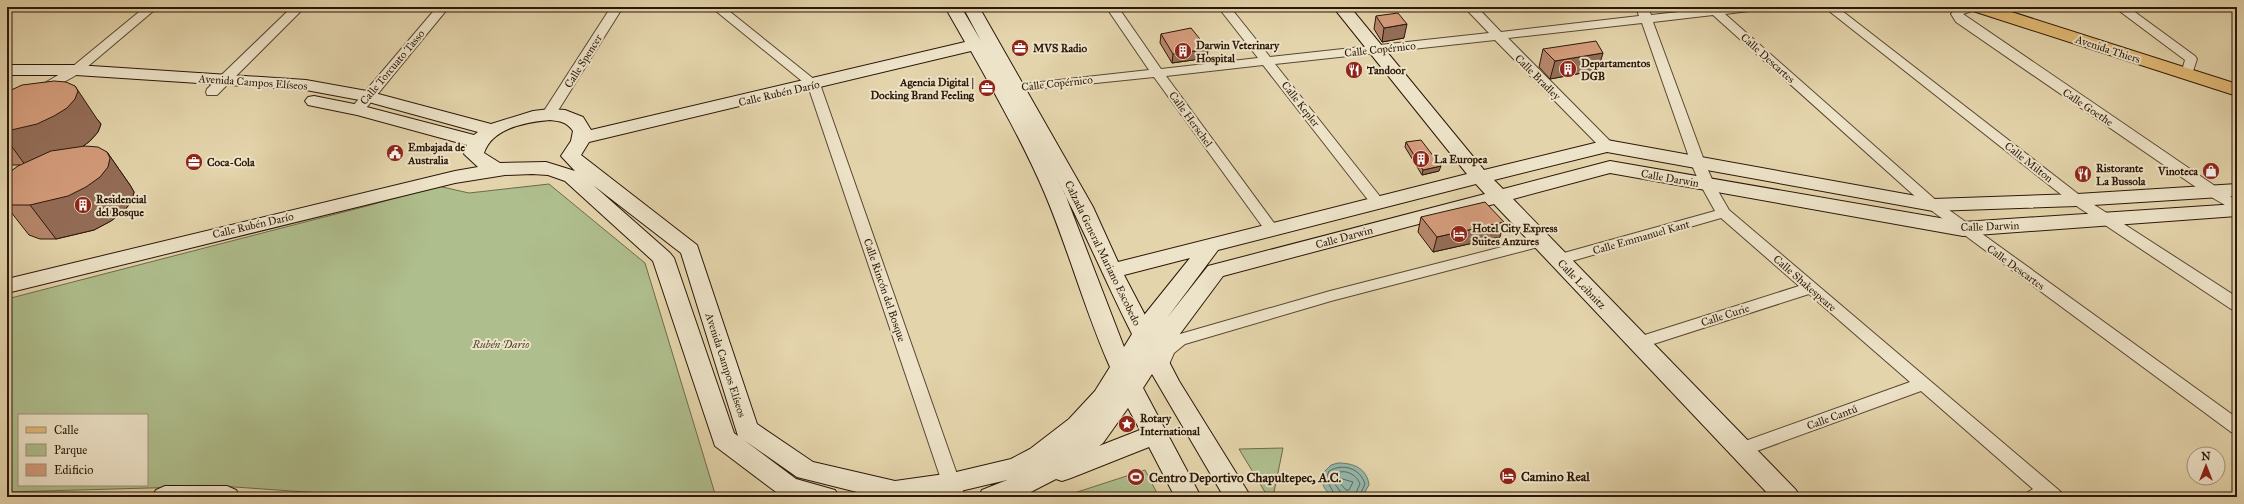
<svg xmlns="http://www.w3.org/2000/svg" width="2244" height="504" font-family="'IM FELL Great Primer',serif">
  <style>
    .green { fill: #afbe8d; stroke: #6e6a4a; fill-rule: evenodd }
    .water { fill: #95b8ac; stroke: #6b786a }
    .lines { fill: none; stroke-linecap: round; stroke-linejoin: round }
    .shore { stroke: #60685a; stroke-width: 1 }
    .street-casing { stroke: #5a4631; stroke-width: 2 }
    .secondary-casing { stroke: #2c1708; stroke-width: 2 }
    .primary-casing { stroke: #2c1708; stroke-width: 2 }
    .street { fill: #ede3c8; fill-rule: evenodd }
    .secondary { fill: #ede3c8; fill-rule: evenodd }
    .primary { fill: #e2ba76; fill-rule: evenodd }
    .wall { fill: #b6866b; stroke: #2c1708 }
    .shaded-wall { fill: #946d57; stroke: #2c1708 }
    .building { fill: #d49c7c; stroke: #2c1708 }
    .labels { text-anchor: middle; stroke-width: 4; stroke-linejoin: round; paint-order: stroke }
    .poi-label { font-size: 11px; font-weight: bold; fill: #2c1708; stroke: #ede3c8; text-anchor: start }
    .street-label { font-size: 11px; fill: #2c1708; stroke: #ede3c8 }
    .park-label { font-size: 11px; font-style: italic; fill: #534930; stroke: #ede3c8 }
    .near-poi-label { font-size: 13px; font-weight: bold; fill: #2c1708; stroke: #ede3c8; text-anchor: start }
  </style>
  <rect width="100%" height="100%" fill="#e4d4ab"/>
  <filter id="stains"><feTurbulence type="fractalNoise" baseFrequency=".005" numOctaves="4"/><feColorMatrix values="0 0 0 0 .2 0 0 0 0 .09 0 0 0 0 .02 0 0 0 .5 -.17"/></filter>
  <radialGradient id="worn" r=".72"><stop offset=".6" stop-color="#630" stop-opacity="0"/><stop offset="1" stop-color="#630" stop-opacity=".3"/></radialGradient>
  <path class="green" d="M549 184 645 263 716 497H378L220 486 7 492V299L367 206 438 186 469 193ZM19 415H147V485H19Z
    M1283 448 1273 497H1268L1239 449Z
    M1145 470 1159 497H1062Z"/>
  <path class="water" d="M1338 463C1353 463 1367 468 1369 485L1363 495C1359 498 1353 497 1348 497 1332 497 1321 493 1322 474L1331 465Z"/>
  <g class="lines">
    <path class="shore" d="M1339 478 1353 482 1349 490H1346L1338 481Z
      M1336 497 1326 479 1329 471C1343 463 1360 468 1365 484L1359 497
      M1341 497 1340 491 1331 479C1338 466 1356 472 1360 484L1354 497"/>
    <defs>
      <path id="street" d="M145 7H158L80 73 7 114V105L72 67Z
        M292 7H305L217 95H207L206 92 207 89Z
        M437 7H449L362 113H352L350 110 352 107Z
        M611 7H623L554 117H544L542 114Z
        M711 7H724L820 84 965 497H947L808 86Z
        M1106 7H1118L1161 69 1258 58 1218 7H1230L1270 57 1489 33 1464 7H1477L1501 32 1639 16 1636 7H1648L1651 15 1725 7H1763L1757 10 1725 14 1938 202 2237 418V434L2231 432 1928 208 1713 15 1653 22 1705 163 1714 184 1729 210 2061 492 2064 497H2025L2028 492 2033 489 1921 391 1746 455 1740 457 1734 455 1731 450 1734 445 1910 382 1809 294 1638 349 1632 347 1630 343 1632 339 1799 286 1721 218 1558 265 1553 264 1550 260 1553 256 1715 211 1700 184 1691 163 1642 23 1508 38 1612 143 1614 146 1612 149H1602L1495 40 1275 64 1382 199 1384 202 1382 205H1372L1263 65 1166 76 1277 227 1279 230 1277 233H1267L1154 77 1000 93 999 90 1005 86 1149 70Z
        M1824 7H1837L2082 197 2237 297V311L2231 309 2072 203Z
        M1980 7 1978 9 1963 14 2237 201V212L2206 194 1956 22 1951 14 1957 7Z
        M2114 7H2128L2195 56 2197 59 2191 77 2187 78 2181 74 2185 60Z
        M1541 237 1546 239 1548 242 1546 245 1331 301 1185 344 1174 353 1166 371 1160 373 1154 371 1152 367 1161 346 1173 336 1330 291Z"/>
      <path id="secondary" d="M945 7H961L981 41 963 7H979L1093 207 1118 262 1467 174 1333 7H1350L1484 170 1607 140 1933 199 2077 194 2237 184V196L2077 206 1933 211 1607 152 1494 180 1503 189 1610 161 1963 222 2237 204V216L1963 236 1610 173 1513 199 1796 490 1800 497H1771L1494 204 1223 276 1165 354 1179 381 1251 497H1224L1152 374 1143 388 1201 497H1175L1149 447 1071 478 1062 481 1056 479 1021 497H978L982 490 1007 480 952 493 926 497H877L797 477 744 440 796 479 835 490 839 497 780 495 715 446 653 261 565 181 548 175 532 174 505 175 455 183 7 293V279L455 171 478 167 464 154 467 145 357 115 308 105 305 101 308 97 314 96 359 105 474 135 478 132 365 101 306 90 76 75H7V65H76L306 80 367 91 491 124 533 111 550 109 565 110 583 117 591 130 965 42ZM971 51C997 97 1024 145 1045 194 1069 251 1085 311 1110 367L1095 391 1069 419 1030 449 1011 459 952 473 895 481 813 462 757 424 697 245 581 155 589 142ZM550 120C560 121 567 122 573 131L571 141 561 156 575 171 546 162 500 163 484 153C492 128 526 122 550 120ZM1051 168C1081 222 1104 279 1132 334L1124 347 1065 194ZM1476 184 1485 194 1208 266 1167 318 1218 250ZM593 185 681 253 738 436 734 433 674 258 670 253ZM1190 258 1145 314V315L1124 275ZM1128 408 1140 430 1099 446 1103 443Z
        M165 486H227L236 490 240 497H152L156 490Z"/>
      <path id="primary" d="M1970 7H1996L2237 84V96L1973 11Z"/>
    </defs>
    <use href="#street" class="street-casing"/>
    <use href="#secondary" class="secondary-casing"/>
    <use href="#primary" class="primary-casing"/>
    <use href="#street" class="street"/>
    <use href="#secondary" class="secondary"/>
    <use href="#primary" class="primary"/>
  </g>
  <path class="wall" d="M1376 16 1404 38 1382 42 1374 29Z
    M1161 34 1208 49 1207 58 1172 63 1160 43Z
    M1543 49 1598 70 1550 79 1539 67Z
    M7 92 97 119 101 124 98 132 90 141 83 146 107 152 130 185 134 192 132 201 124 211 111 221 94 230 56 239H40L29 235 7 207V174L20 165H12L7 164Z
    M1406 142 1439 171 1422 175 1405 147Z
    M1421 217 1500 237 1433 252 1418 232Z"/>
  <path class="shaded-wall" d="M1407 24 1404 38 1382 42 1384 28Z
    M1208 49 1207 58 1172 63 1173 54Z
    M1603 53 1598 70 1550 79 1555 61Z
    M75 86 97 119 101 124 98 132 90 141 78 150 26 166 7 140V131Z
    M107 152 130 185 134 192 132 201 124 211 111 221 94 230 56 239 30 205Z
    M1441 166 1439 171 1422 175 1423 170Z
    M1504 222 1500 237 1433 252 1437 237Z"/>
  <path class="building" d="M1398 13 1407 24 1384 28 1376 16Z
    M1191 28 1208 49 1173 54 1161 34Z
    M1596 41 1603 53 1555 61 1543 49Z
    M54 81 66 82 75 86 78 91 75 99 67 108 54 116 37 124 7 131V92L22 85Z
    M1421 140 1441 166 1423 170 1406 142Z
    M85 146 98 147 107 152 110 158 108 167 100 177 86 187 68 196 30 205H13L7 203V174L18 166 51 151Z
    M1485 202 1504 222 1437 237 1421 217Z"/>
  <defs>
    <symbol id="office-disc" viewBox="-11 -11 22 22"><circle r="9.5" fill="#8f2418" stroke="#ede3c8"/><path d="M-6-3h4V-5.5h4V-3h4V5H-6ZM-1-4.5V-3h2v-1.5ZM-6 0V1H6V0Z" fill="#fff"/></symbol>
    <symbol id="building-disc" viewBox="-11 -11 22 22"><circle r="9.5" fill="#8f2418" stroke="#ede3c8"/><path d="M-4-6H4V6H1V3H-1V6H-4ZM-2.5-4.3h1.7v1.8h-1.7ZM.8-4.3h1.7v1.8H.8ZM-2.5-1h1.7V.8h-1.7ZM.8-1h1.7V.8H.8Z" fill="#fff"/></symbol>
    <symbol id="restaurant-disc" viewBox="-11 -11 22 22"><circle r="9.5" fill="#8f2418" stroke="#ede3c8"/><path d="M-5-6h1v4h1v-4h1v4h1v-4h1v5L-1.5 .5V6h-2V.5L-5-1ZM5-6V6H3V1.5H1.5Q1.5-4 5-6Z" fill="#fff"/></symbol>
    <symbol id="civic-disc" viewBox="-11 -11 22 22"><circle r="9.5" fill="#8f2418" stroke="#ede3c8"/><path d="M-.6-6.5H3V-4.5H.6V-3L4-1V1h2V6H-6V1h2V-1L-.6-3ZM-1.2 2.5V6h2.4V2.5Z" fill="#fff"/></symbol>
    <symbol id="shop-disc" viewBox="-11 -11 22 22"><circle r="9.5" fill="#8f2418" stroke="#ede3c8"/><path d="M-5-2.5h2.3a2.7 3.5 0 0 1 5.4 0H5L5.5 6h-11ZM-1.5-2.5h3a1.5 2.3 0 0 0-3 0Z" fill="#fff"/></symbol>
    <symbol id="hotel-disc" viewBox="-11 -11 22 22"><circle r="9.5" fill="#8f2418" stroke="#ede3c8"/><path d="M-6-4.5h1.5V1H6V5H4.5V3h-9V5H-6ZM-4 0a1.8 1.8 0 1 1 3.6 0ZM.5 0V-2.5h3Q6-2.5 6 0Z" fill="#fff"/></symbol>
    <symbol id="sight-disc" viewBox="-11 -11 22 22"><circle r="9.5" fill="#8f2418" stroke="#ede3c8"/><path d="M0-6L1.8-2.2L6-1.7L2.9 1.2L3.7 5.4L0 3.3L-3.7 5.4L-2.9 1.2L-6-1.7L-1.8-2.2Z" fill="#fff"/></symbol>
    <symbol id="stadium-disc" viewBox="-11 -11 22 22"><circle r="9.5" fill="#8f2418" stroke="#ede3c8"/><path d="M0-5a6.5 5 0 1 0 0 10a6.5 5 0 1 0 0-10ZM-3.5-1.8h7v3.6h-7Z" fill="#fff"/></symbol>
  </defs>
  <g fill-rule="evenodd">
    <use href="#office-disc" x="1010" y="38" width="20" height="20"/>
    <use href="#building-disc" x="1173" y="41" width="20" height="20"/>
    <use href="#building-disc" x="1558" y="59" width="20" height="20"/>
    <use href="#restaurant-disc" x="1344" y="60" width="20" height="20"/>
    <use href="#office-disc" x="977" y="78" width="20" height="20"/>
    <use href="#civic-disc" x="385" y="143" width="20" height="20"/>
    <use href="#building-disc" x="1411" y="149" width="20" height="20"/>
    <use href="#office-disc" x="184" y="152" width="20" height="20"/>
    <use href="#shop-disc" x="2201" y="161" width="20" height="20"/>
    <use href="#restaurant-disc" x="2073" y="164" width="20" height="20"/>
    <use href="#building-disc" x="73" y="195" width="20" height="20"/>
    <use href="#hotel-disc" x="1449" y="224" width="20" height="20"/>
    <use href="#sight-disc" x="1117" y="414" width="20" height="20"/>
    <use href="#hotel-disc" x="1498" y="466" width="20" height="20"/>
    <use href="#stadium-disc" x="1126" y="467" width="20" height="20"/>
  </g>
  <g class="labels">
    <g class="poi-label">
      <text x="1196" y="49">Darwin Veterinary<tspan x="1196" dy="13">Hospital</tspan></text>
      <text x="1033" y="52">MVS Radio</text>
      <text x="1581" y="67">Departamentos<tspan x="1581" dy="13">DGB</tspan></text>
      <text x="1367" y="74">Tandoor</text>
      <text x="974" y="86" text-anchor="end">Agencia Digital |<tspan x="974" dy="13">Docking Brand Feeling</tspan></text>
      <text x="408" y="151">Embajada de<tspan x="408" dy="13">Australia</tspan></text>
      <text x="1434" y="163">La Europea</text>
      <text x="207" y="166">Coca-Cola</text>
      <text x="2096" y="172">Ristorante<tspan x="2096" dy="13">La Bussola</tspan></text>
      <text x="2198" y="175" text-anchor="end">Vinoteca</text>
      <text x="96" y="203">Residencial<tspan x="96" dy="13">del Bosque</tspan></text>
      <text x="1472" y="232">Hotel City Express<tspan x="1472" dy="13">Suites Anzures</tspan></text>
      <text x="1140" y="422">Rotary<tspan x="1140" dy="13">International</tspan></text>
    </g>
    <g class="street-label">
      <text transform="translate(1380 49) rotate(-6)" y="4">Calle Copérnico</text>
      <text transform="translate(2108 49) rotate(18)" y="4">Avenida Thiers</text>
      <text transform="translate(1768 58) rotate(42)" y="4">Calle Descartes</text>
      <text transform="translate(583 61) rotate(-58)" y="4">Calle Spencer</text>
      <text transform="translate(392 67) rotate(-50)" y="4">Calle Torcuato Tasso</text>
      <text transform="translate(1538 77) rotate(45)" y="4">Calle Bradley</text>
      <text transform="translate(253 82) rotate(4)" y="4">Avenida Campos Elíseos</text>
      <text transform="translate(1057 83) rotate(-6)" y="4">Calle Copérnico</text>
      <text transform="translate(779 93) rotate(-13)" y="4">Calle Rubén Darío</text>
      <text transform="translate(1301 104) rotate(52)" y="4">Calle Kepler</text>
      <text transform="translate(2088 107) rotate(34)" y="4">Calle Goethe</text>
      <text transform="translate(1191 119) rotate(54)" y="4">Calle Herschel</text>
      <text transform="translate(2029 162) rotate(38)" y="4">Calle Milton</text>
      <text transform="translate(1670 178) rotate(10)" y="4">Calle Darwin</text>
      <text transform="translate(253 225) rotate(-13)" y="4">Calle Rubén Darío</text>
      <text transform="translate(1990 226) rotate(-2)" y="4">Calle Darwin</text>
      <text transform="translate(1344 237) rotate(-15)" y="4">Calle Darwin</text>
      <text transform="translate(1641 237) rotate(-16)" y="4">Calle Emmanuel Kant</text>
      <text transform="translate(1103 253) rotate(64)" y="4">Calzada General Mariano Escobedo</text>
      <text transform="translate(2016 267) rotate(36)" y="4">Calle Descartes</text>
      <text transform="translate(1805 283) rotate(41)" y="4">Calle Shakespeare</text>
      <text transform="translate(1582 284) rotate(46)" y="4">Calle Leibnitz</text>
      <text transform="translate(885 290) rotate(71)" y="4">Calle Rincón del Bosque</text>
      <text transform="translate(1725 315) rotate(-18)" y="4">Calle Curie</text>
      <text transform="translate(726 365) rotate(72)" y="4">Avenida Campos Elíseos</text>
      <text transform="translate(1832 417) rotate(-20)" y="4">Calle Cantú</text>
    </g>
    <g class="park-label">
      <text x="501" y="348">Rubén Dario</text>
    </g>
    <g class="near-poi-label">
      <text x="1521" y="481">Camino Real</text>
      <text x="1149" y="482">Centro Deportivo Chapultepec, A.C.</text>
    </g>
  </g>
  <rect width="2244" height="504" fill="none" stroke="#e4d4ab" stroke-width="24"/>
  <rect x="8" y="8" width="2228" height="488" fill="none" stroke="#2c1708" stroke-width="2"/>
  <rect x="12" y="12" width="2220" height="480" fill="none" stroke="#2c1708"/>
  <rect x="18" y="414" width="130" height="72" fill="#ede3c8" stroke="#a0917b"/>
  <rect x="26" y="427" width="20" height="6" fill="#e2ba76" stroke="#a0917b"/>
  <text x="54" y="434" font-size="12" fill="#2c1708">Calle</text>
  <rect x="26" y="444" width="20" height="12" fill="#afbe8d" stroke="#a0917b"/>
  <text x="54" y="454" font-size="12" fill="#2c1708">Parque</text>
  <rect x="26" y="464" width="20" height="12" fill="#d49c7c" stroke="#a0917b"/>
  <text x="54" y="474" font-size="12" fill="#2c1708">Edificio</text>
  <g transform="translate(2206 466)"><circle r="19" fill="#ede3c8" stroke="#a0917b"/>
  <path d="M0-3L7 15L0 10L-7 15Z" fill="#8f2418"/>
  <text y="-6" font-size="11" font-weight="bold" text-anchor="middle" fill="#2c1708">N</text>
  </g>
  <rect width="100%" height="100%" filter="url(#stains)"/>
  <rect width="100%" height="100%" fill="url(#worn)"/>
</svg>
